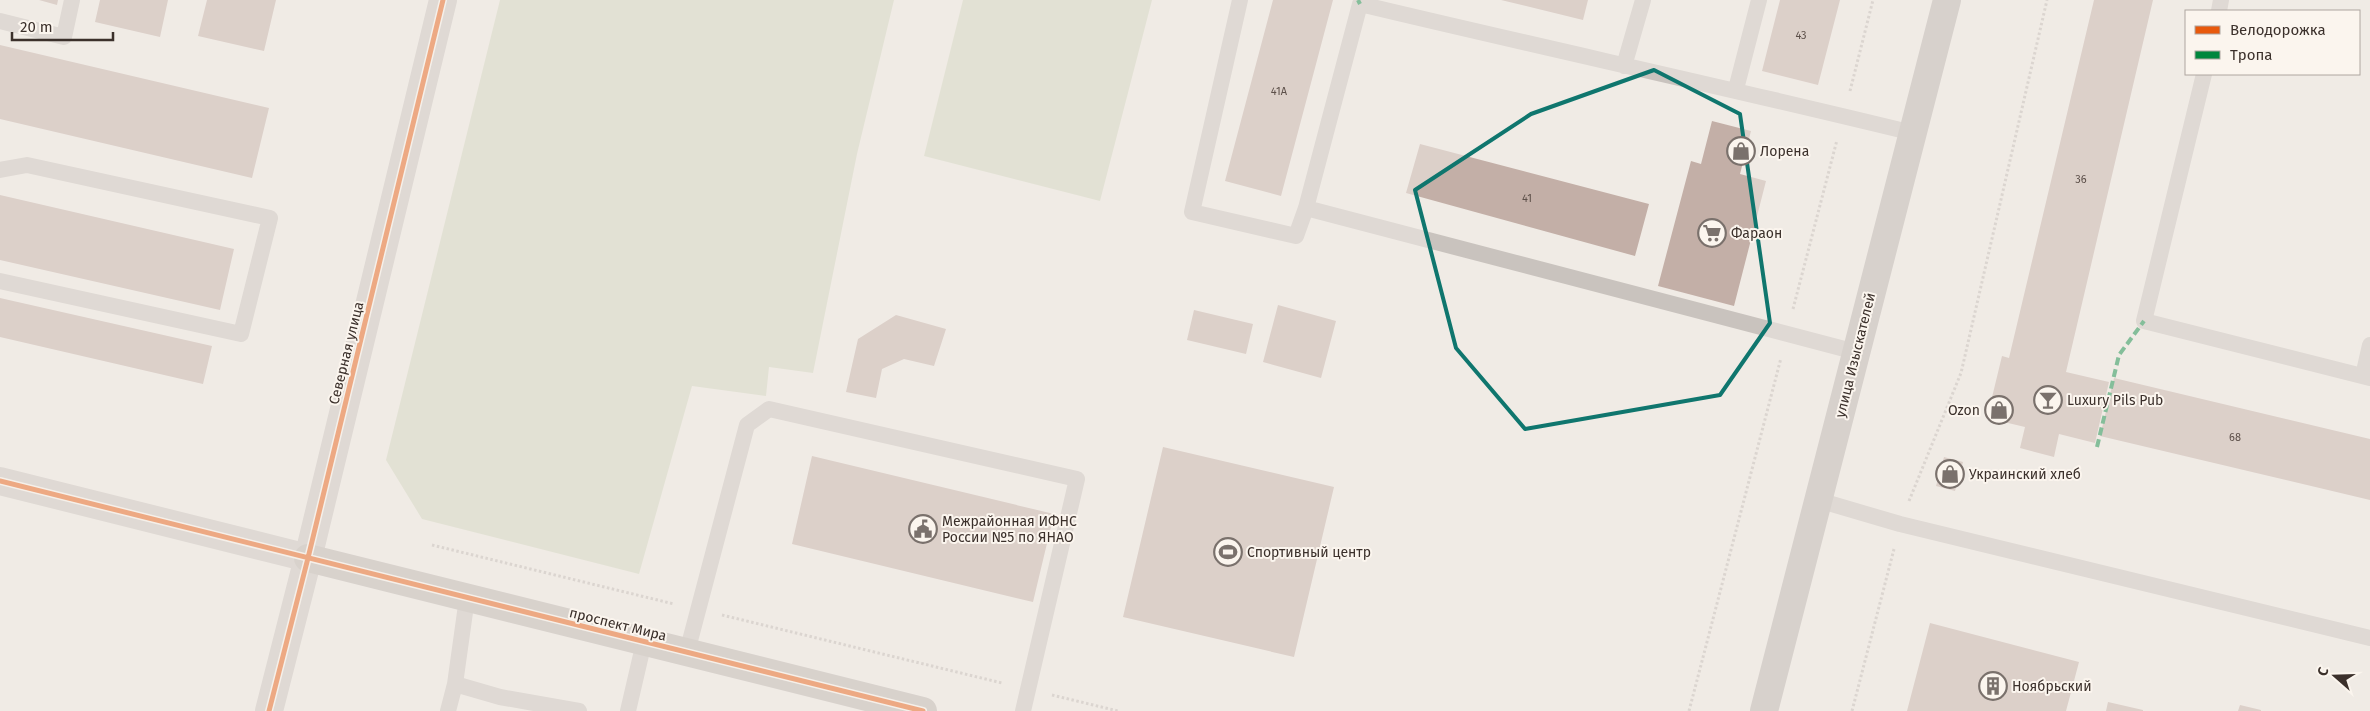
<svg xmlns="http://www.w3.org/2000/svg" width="2370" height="711" font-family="'Fira Sans',sans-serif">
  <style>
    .green { fill: #d1d6bf }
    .building { fill: #c3afa7 }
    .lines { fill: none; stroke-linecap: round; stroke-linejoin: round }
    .path { stroke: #c2bbb6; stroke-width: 3; stroke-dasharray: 2.5 2.5; stroke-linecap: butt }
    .lane { stroke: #c9c3be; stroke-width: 16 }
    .street { stroke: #c9c3be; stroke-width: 28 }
    .secondary { stroke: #bab3ae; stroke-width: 28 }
    .primary { stroke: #b8b1ad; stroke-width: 28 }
    .quiet { stroke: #00873e; stroke-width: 4; stroke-dasharray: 8 4; stroke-linecap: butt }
    .cycleway-casing { stroke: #fbf5ee; stroke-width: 8 }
    .cycleway { stroke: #e8590c; stroke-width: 5 }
    .marked { fill: none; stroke: #0f766e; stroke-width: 4; stroke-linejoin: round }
    .labels { text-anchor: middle; stroke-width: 4; stroke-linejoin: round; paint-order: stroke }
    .number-label { font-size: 11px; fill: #5d504a }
    .poi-label { font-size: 14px; fill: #3b302b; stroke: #fbf5ee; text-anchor: start }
    .street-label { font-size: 14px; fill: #3b302b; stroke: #fbf5ee }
  </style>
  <rect width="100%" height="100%" fill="#f0ebe5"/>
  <path class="green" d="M500 0H894L857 154 813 373 769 367 766 396 692 386 639 574 422 519 386 460Z
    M963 0H1152L1100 201 924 156Z"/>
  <path class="building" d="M39 0H58L57 5Z
    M100 0H168L160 37 95 22Z
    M207 0H276L264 51 198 36Z
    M1273 0H1333L1281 196 1225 181Z
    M1501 0H1588L1583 20Z
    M1780 0H1840L1818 85 1762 71Z
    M2094 0H2153L2066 372 2109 382 2095 443 2059 434 2054 457 2020 448 2025 427 1987 418 2002 356 2009 358Z
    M0 45 269 108 252 178 0 119Z
    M1712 121 1751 131 1740 174 1766 181 1734 306 1658 286 1691 161 1701 164Z
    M1420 144 1649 204 1635 256 1406 193Z
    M0 195 234 249 220 310 0 260Z
    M0 298 212 346 203 384 0 337Z
    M1278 305 1336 321 1321 378 1263 362Z
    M1194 310 1253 324 1246 354 1187 340Z
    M896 315 946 329 934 366 904 359 882 369 876 398 846 392 858 339Z
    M2114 378 2370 439V500L2100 436Z
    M1163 447 1334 487 1294 657 1123 617Z
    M812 456 1054 514 1033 602 792 544Z
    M1944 457 1963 462 1955 491 1936 486Z
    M1930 623 2079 662 2066 711H1907Z
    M2108 702 2143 710V711H2106Z
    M2240 705 2261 710V711H2238Z"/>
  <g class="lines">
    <path class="path" d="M1850 91 1873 0
      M1793 309 1837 140
      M1909 501 1961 373 2047 0
      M432 545 674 604
      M722 615 1002 683
      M1052 695 1118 711
      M1689 711 1781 358
      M1852 711 1894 549"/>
    <path class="lane" d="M1240 0 1192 212 1296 236 1306 208 1360 4C1544 48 1729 88 1913 133
      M2219 11 2221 0
      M0 21 64 37 72 0
      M1624 66 1643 0
      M2204 74 2144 321 2370 378
      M1736 89 1759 0
      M0 170 27 165 270 218 241 334 0 281
      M1306 208 1856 352
      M2363 376 2370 345
      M1818 500 1900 524 2370 638
      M687 652 747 425 769 409 1077 479 1023 711
      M455 684 500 697 579 711
      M448 711 455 684 467 598
      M628 711 644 642"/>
    <path class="street" d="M0 481 308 558
      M269 711 308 558 443 0"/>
    <path class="secondary" d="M308 558 923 711"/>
    <path class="primary" d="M1764 711 1947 0"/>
    <path class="quiet" d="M1358 0 1360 4
      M2097 447 2119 355 2144 321"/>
    <defs>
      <path id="cycleway" d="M0 481 923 711
        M269 711 308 558 443 0"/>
    </defs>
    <use href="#cycleway" class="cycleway-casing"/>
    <use href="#cycleway" class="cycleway"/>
  </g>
  <path d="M0 0H2370V711H0ZM1654 70 1740 114 1770 323 1720 395 1525 429 1456 348 1415 190 1531 114Z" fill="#f0ebe5" fill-opacity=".55" fill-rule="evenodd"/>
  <path class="marked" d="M1654 70 1740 114 1770 323 1720 395 1525 429 1456 348 1415 190 1531 114Z"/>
  <defs>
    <symbol id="shop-ring" viewBox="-11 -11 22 22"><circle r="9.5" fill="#fbf5ee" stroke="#7a716c" stroke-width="1.5"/><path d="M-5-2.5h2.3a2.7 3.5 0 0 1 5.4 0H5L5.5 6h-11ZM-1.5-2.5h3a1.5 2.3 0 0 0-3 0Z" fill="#7a716c"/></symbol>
    <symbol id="supermarket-ring" viewBox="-11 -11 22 22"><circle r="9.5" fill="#fbf5ee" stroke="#7a716c" stroke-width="1.5"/><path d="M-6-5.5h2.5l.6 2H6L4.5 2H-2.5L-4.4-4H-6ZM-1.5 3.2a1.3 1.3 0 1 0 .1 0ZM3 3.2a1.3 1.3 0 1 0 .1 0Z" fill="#7a716c"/></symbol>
    <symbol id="bar-ring" viewBox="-11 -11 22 22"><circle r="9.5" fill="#fbf5ee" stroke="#7a716c" stroke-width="1.5"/><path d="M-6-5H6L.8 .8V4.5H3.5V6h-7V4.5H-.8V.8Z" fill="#7a716c"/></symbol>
    <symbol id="civic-ring" viewBox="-11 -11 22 22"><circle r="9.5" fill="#fbf5ee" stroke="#7a716c" stroke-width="1.5"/><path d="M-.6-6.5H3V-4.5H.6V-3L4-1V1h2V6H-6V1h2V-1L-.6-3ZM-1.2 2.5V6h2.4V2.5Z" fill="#7a716c"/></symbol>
    <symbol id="stadium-ring" viewBox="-11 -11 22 22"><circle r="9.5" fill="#fbf5ee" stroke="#7a716c" stroke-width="1.5"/><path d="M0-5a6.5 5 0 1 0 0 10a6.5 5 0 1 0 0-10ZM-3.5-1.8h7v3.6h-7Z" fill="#7a716c"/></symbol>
    <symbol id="building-ring" viewBox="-11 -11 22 22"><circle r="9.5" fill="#fbf5ee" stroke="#7a716c" stroke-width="1.5"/><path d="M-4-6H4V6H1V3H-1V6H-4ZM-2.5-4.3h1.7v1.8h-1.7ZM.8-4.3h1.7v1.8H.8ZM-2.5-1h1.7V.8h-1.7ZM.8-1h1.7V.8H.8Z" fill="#7a716c"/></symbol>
  </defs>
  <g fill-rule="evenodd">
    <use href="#shop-ring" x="1725" y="135" width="32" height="32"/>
    <use href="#supermarket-ring" x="1696" y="217" width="32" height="32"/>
    <use href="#bar-ring" x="2032" y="384" width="32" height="32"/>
    <use href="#shop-ring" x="1983" y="394" width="32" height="32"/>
    <use href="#shop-ring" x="1934" y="458" width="32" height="32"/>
    <use href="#civic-ring" x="907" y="513" width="32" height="32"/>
    <use href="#stadium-ring" x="1212" y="536" width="32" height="32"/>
    <use href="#building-ring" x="1977" y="670" width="32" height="32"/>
  </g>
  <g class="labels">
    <g class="number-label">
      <text x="1801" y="39">43</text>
      <text x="1279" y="95">41А</text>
      <text x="2081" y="183">36</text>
      <text x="1527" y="202">41</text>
      <text x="2235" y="441">68</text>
    </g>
    <g class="poi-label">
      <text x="1760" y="156">Лорена</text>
      <text x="1731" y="238">Фараон</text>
      <text x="2067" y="405">Luxury Pils Pub</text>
      <text x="1980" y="415" text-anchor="end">Ozon</text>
      <text x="1969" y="479">Украинский хлеб</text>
      <text x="942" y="526">Межрайонная ИФНС<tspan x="942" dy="16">России №5 по ЯНАО</tspan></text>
      <text x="1247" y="557">Спортивный центр</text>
      <text x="2012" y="691">Ноябрьский</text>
    </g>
    <g class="street-label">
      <text transform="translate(346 353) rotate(-76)" y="5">Северная улица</text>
      <text transform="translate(1855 355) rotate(-76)" y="5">улица Изыскателей</text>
      <text transform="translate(618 624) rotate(14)" y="5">проспект Мира</text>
    </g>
  </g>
  <rect x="2185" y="10" width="175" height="65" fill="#fbf5ee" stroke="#aea6a0"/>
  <rect x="2195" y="26" width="25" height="8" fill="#e8590c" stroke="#aea6a0"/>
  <text x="2230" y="35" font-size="15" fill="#3b302b">Велодорожка</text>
  <rect x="2195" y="51" width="25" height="8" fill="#00873e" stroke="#aea6a0"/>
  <text x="2230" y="60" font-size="15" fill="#3b302b">Тропа</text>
  <g transform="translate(2335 676) rotate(290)" stroke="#fbf5ee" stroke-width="4" paint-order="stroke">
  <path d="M0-4L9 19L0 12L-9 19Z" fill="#3b302b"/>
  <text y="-8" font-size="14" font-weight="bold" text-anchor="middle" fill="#3b302b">С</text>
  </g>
  <path d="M12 32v8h101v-8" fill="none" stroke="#3b302b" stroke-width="2.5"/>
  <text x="20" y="32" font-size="15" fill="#3b302b" stroke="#fbf5ee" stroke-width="4" paint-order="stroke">20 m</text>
</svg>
